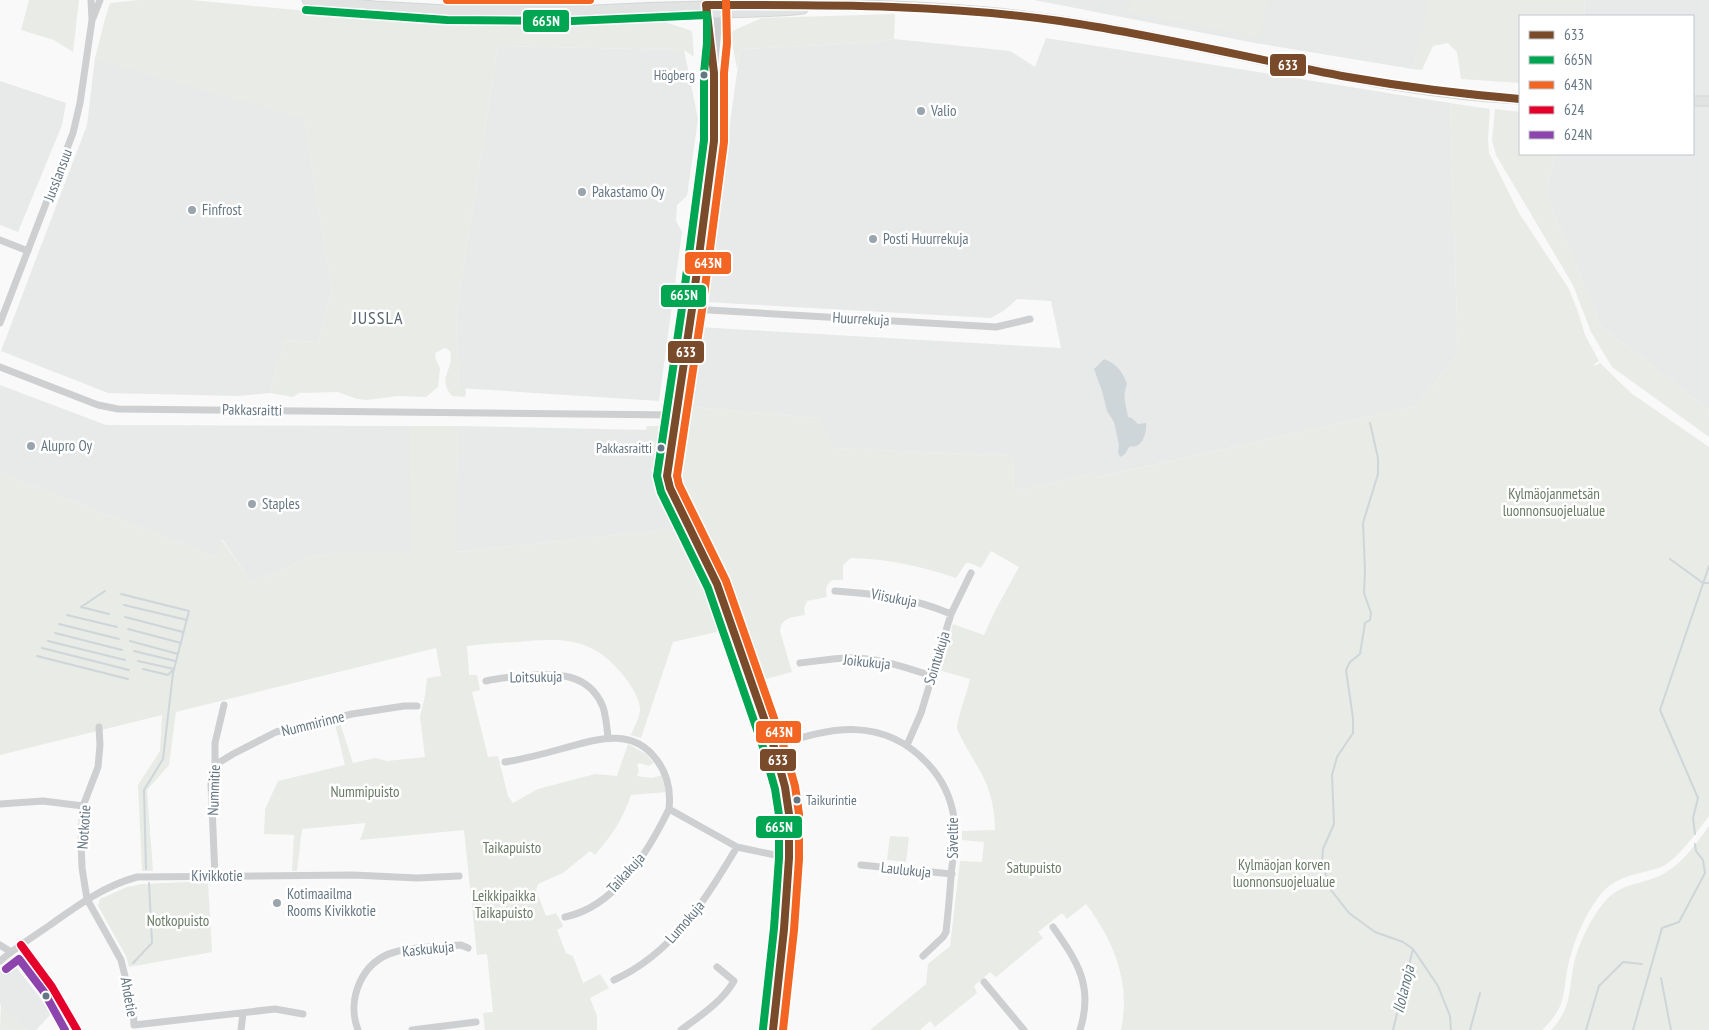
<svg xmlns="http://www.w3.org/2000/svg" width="1709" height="1030" font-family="'PT Sans Narrow',sans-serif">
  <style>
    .built { fill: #e8e9e9 }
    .green { fill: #e8ebe6 }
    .water { fill: #ced6d9 }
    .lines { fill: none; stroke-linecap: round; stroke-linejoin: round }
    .stream { stroke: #ced6d9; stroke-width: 2 }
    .major-casing { stroke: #d5d6d7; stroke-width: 11 }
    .minor { stroke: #cecfd0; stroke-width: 7 }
    .major { stroke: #e1e2e2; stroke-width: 9 }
    .bus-1-casing { stroke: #fff; stroke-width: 11 }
    .bus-2-casing { stroke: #fff; stroke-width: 11 }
    .bus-3-casing { stroke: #fff; stroke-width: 11 }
    .bus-4-casing { stroke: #fff; stroke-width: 11 }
    .bus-5-casing { stroke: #fff; stroke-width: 11 }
    .bus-1 { stroke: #7a4b2a; stroke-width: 8 }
    .bus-2 { stroke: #00a651; stroke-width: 8 }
    .bus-3 { stroke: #f26522; stroke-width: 8 }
    .bus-4 { stroke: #e4002b; stroke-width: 8 }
    .bus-5 { stroke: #8e44ad; stroke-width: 8 }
    .bus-dot { fill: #657683; stroke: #fff; stroke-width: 2 }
    .poi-dot { fill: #99a4ac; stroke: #fff; stroke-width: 2 }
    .labels { text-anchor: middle; stroke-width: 5; stroke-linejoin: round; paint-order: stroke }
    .bus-label { font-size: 14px; fill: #657683; stroke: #fff; text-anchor: end }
    .poi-label { font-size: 15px; fill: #657683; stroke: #fff; text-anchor: start }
    .street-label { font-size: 15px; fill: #657683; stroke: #fff }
    .park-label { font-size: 15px; fill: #687a64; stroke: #fff }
    .water-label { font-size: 16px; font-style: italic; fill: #60757c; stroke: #fff }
    .quarter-label { font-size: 18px; letter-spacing: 1px; fill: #57646e; stroke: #fff }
    .line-badge { stroke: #fff; stroke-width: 2 }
    .badge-label { font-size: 14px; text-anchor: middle; font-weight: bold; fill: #fff }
  </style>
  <rect width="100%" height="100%" fill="#f9f9f9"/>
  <path class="built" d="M1034 0H1430L1413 69 1255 43Z
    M1585 0H1709V410L1601 326 1545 192 1556 154H1693V16H1584Z
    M1046 38 1450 103 1458 354 1416 406 1094 478 1093 474 1014 491 1013 454 992 455 833 448 818 418 693 407 698 327 1061 348 1051 301 1017 299 1005 310 991 318 705 302 740 51 746 49 864 43 894 39 1010 51 1035 67Z
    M498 46 684 50 698 119 687 196 677 205 676 221 682 232 659 401 459 388 456 315Z
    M95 58 304 118 332 290 318 342 285 340 270 393 238 396 108 393 1 351 87 125Z
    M0 81 66 103 62 125 18 232 0 225Z
    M0 385 106 425 410 426 412 553H335L310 557 261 579H249L222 539 216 557 0 473Z
    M458 426 649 430 655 440 651 466 654 491 674 529 456 552Z
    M9 965 16 967 52 1013 36 1030H27L0 1004V971Z"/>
  <path class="green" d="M29 0H79L73 52 54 40 21 30Z
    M139 0H191L401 20 665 22 692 31 694 57 684 50 498 46 456 315 459 388H465L466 392 465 397 452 396C436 378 455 369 450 351L445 348 435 353 436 360 440 368 438 387 426 397 398 396 367 400 357 399 338 392 299 393 293 397 270 393 285 340 318 342 332 290 304 119 95 58 105 19 110 3Z
    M1130 0H1267L1260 37 1128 12Z
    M1429 0H1585L1584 16H1520V83L1461 79 1457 52 1448 43 1433 46 1422 70 1413 69Z
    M895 14 894 39 864 43 746 49 740 51 737 69 730 32 762 18Z
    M1450 103 1490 109 1488 139 1489 153 1519 213 1569 289 1578 312 1585 335 1599 361 1594 364 1595 366 1600 363 1631 393 1709 447V816C1699 829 1682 853 1669 862 1664 867 1655 869 1648 871 1625 877 1612 879 1597 899 1585 916 1575 938 1570 958 1561 990 1570 1004 1542 1030H1121C1131 983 1114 941 1086 904L1067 919 1062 913 1038 932 1043 938 996 977 990 972 974 986 977 993 935 1027 930 1021 920 1030H870L926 984 928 964 950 946 960 861 982 862 984 842 962 840V831L995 830C995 814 992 796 985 781 981 770 957 734 957 727 959 712 967 694 970 679L939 670 953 624 984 635 995 611 1019 567 991 551 981 568 970 563H966L956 578C921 566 888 559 851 558L843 565V580H832C826 585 825 590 827 597L807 601 804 608 805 615C794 617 781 617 780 631L792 672 762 680 726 576 683 482 682 465 686 428 693 407 818 418 834 448 992 455 1013 454 1014 491 1093 474 1095 478 1416 406 1458 354Z
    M1495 109 1520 112V154H1556L1545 192 1601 326 1709 410V437L1612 367 1591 332 1573 285 1496 155 1492 140Z
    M410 426H458L457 552 673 529 654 491 651 466 655 440 649 431 646 430 647 426H659L662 428 663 433 657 463 660 464 664 484 714 586 760 722H752L721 631 673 642 641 738 631 735C634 727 640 717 640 709 640 699 629 682 623 675 592 636 561 638 516 642 500 643 483 644 467 646L469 675H477L480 690 472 692 488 757 498 756 508 796 513 803 538 789 595 774 617 776 628 744 646 754 654 763 649 766 639 763 637 765 639 771 637 776 652 778 663 775 667 792 631 795C622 821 612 835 595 855L590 851 563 873 538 884 536 890 546 916 556 913 563 925 562 927 557 930 566 953 573 956 583 983 600 974 609 988 590 998 597 1016V1030H485L483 1013 493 1012 487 954 477 955 464 830 360 840 366 823 302 829 297 871H292L294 835 264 834 265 809 278 781 345 765 335 724 340 723 353 763 375 758 387 761 425 757 420 716 425 696 427 678 441 676 436 648 176 712 169 765 147 790 153 871H142L138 785 160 751 162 715 0 755V473L216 557 221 539 249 579H261L310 557 335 553 411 552Z
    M676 486 722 579 773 726 772 729H770L720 582 675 490 674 487Z
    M1709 826V1030H1551C1575 1005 1567 986 1576 956 1581 939 1591 919 1602 905 1619 883 1636 886 1659 876 1681 866 1695 845 1709 826Z
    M890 836 909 837 906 862 887 860Z
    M792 873 795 875 780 1030H777Z
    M208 881 212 952 129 967 126 956 98 906 100 899 127 887 142 884Z
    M778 919 779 932 770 1028V1030H767Z
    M1 1004 27 1030H0Z"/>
  <path class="water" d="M1104 359C1117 364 1122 371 1127 384 1122 397 1126 404 1128 417L1132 418 1138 424 1146 423C1147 429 1144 442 1138 445 1135 447 1132 446 1129 447L1125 454 1120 457 1118 452 1119 445 1114 422 1107 411 1102 391 1094 369Z"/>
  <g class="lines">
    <path class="stream" d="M1370 423 1378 458V474L1363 523 1365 570 1364 593 1371 613 1370 620 1365 623 1360 654 1350 662 1346 670 1353 718V733L1337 757 1332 775 1334 824 1323 849 1322 863 1331 890 1349 913 1375 932 1403 942 1413 949 1438 986 1450 1016 1451 1030
      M1670 559 1703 583H1709
      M105 591 81 607 109 614
      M121 594 189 611 173 673 163 759 144 790 146 869
      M124 605 187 620
      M67 615 117 627
      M125 617 183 632
      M59 624 119 639
      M128 629 181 643
      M55 633 122 650
      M48 641 125 660
      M130 641 178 654
      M42 648 129 670
      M134 651 175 661
      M37 656 128 679
      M138 661 174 669
      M143 669 168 675 172 671
      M1695 834 1693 818 1698 798 1660 710 1709 566
      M133 963 152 943 149 883
      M1661 978 1671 1030
      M1393 1030 1413 949
      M1470 1030 1480 993
      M1586 1030 1599 986 1623 962 1642 964
      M1633 1030 1662 928 1679 922 1705 873 1703 860 1696 851 1695 844"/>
    <defs>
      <path id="major" d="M307 0 375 6 447 10 578 11
        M572 11C663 6 754 4 846 5 918 6 990 10 1061 21 1215 44 1364 91 1520 99
        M618 13C644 15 669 14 695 13 731 13 767 13 803 9
        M1693 101H1709"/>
    </defs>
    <use href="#major" class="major-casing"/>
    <path class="minor" d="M706 0 714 73V141L692 309 667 476 670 488 717 584 774 747 785 787 789 814V858L784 929 773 1030
      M93 18 100 0
      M715 61 718 29 716 0
      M0 240 28 251
      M692 309 996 327 1030 319
      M0 323 73 133 80 103 92 20 91 0
      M0 367 98 405 118 409 677 415
      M835 591C878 594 911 597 951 614
      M800 663C817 661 834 658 851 658 879 658 905 667 932 676
      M486 681C499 678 511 677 524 676 555 673 589 672 603 707 606 716 607 728 608 737
      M99 727 100 745 98 767 83 806 81 841 82 868 87 899 121 960 133 1008 134 1025 275 1009 303 1014
      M907 745 921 713 951 614 971 573
      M774 747C829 726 884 716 928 764 942 779 951 798 954 818 957 837 953 856 951 875 950 894 948 913 946 932L943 937 923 956
      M505 762C524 759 543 754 561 749 595 740 631 726 656 759 668 774 671 791 669 809L737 847 789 858
      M215 765 233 754 276 732 352 714 404 706H417
      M0 804 43 801 83 806
      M861 865 952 874
      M215 876 211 784 215 765V743L224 705
      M565 917C615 907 648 852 669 809
      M1053 927C1077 961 1094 986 1080 1030
      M0 945 11 952
      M21 945 52 987 77 1030
      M0 961C15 948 33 937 50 925 78 905 104 886 137 877L353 875 417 878 459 876
      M614 980C673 953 705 900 737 847
      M984 982 1024 1030
      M241 1030 243 1013
      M358 1030C346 999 362 961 395 952 416 946 440 947 461 945L468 948
      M412 1030 476 1022
      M681 1030C700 1016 722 1002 734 981L717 967"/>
    <use href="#major" class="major"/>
    <defs>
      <path id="bus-1" d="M773 1030 784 929 789 858V814L785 787 774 747 717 584 670 488 667 476 692 309 714 141V73L706 5C824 5 943 4 1060 21 1157 35 1252 59 1348 77 1405 87 1462 94 1520 99"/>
      <path id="bus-2" d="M306 10 447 20 572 21 707 15V43L704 73V140L682 308 657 476 661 492 708 588 764 750 775 789 779 815V858L774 928 763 1029"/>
      <path id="bus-3" d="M447 0H590
        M726 0 727 43 724 73V142L702 310 677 476 679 485 726 581 783 744 795 786 799 814V859L794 930 783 1030"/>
      <path id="bus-4" d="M21 945 52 987 77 1030"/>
      <path id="bus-5" d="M6 969 19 959 44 992 65 1030"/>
    </defs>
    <use href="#bus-1" class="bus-1-casing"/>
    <use href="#bus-2" class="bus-2-casing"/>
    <use href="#bus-3" class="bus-3-casing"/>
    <use href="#bus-4" class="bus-4-casing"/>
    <use href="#bus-5" class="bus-5-casing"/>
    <use href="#bus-1" class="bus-1"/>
    <use href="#bus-2" class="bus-2"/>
    <use href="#bus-3" class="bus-3"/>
    <use href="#bus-4" class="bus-4"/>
    <use href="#bus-5" class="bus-5"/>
  </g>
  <g class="bus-dot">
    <circle cx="704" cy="75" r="4.5"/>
    <circle cx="661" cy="448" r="4.5"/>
    <circle cx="797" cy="800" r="4.5"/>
    <circle cx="46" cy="996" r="4.5"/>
  </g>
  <g class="poi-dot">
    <circle cx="921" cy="111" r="5"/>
    <circle cx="582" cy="192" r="5"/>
    <circle cx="192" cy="210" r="5"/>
    <circle cx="873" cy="239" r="5"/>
    <circle cx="31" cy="446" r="5"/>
    <circle cx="252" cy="504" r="5"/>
    <circle cx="277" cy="903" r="5"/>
  </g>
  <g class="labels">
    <g class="bus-label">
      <text x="695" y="80">Högberg</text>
      <text x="652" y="453">Pakkasraitti</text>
      <text x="806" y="805" text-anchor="start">Taikurintie</text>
    </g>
    <g class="poi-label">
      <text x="931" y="116">Valio</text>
      <text x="592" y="197">Pakastamo Oy</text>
      <text x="202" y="215">Finfrost</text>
      <text x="883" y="244">Posti Huurrekuja</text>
      <text x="41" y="451">Alupro Oy</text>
      <text x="262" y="509">Staples</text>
      <text x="287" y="899">Kotimaailma<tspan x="287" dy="17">Rooms Kivikkotie</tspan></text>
    </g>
    <g class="street-label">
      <text transform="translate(58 175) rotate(-69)" y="5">Jusslansuu</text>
      <text transform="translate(861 319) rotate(3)" y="5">Huurrekuja</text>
      <text transform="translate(252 410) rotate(1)" y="5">Pakkasraitti</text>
      <text transform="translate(894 598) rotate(11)" y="5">Viisukuja</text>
      <text transform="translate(937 658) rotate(-73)" y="5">Sointukuja</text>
      <text transform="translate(867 662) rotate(6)" y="5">Joikukuja</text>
      <text transform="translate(536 677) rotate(-1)" y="5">Loitsukuja</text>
      <text transform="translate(313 724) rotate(-14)" y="5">Nummirinne</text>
      <text transform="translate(214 790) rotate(-88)" y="5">Nummitie</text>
      <text transform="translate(84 827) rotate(-86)" y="5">Notkotie</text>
      <text transform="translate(953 838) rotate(-90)" y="5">Säveltie</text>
      <text transform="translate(906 870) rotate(6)" y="5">Laulukuja</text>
      <text transform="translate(626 873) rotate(-48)" y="5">Taikakuja</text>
      <text x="217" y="881">Kivikkotie</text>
      <text transform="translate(685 922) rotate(-49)" y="5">Lumokuja</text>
      <text transform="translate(428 949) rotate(-6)" y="5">Kaskukuja</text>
      <text transform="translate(129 997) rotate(80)" y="5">Ahdetie</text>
    </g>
    <g class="park-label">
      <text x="1554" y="499">Kylmäojanmetsän<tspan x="1554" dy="17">luonnonsuojelualue</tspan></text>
      <text x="365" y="797">Nummipuisto</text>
      <text x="512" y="853">Taikapuisto</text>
      <text x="1284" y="870">Kylmäojan korven<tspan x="1284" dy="17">luonnonsuojelualue</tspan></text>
      <text x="1034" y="873">Satupuisto</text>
      <text x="504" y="901">Leikkipaikka<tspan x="504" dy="17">Taikapuisto</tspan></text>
      <text x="178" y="926">Notkopuisto</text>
    </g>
    <g class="water-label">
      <text transform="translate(1403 989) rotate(-76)" y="6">Ilolanoja</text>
    </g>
    <g class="quarter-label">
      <text x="378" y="324">JUSSLA</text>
    </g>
  </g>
  <g class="line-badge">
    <rect x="522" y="9" width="48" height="24" rx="5" fill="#00a651"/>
    <rect x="1269" y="53" width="38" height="24" rx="5" fill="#7a4b2a"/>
    <rect x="684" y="251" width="48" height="24" rx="5" fill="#f26522"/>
    <rect x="660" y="284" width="47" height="24" rx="5" fill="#00a651"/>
    <rect x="667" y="340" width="38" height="24" rx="5" fill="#7a4b2a"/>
    <rect x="755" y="720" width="47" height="24" rx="5" fill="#f26522"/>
    <rect x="759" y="748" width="38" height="24" rx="5" fill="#7a4b2a"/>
    <rect x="755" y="815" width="48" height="24" rx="5" fill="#00a651"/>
  </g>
  <g class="badge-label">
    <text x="546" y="26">665N</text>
    <text x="1288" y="70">633</text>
    <text x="708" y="268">643N</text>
    <text x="684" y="300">665N</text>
    <text x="686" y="357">633</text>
    <text x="779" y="737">643N</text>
    <text x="778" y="765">633</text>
    <text x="779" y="832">665N</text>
  </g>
  <rect x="1519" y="15" width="175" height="140" fill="#ffffff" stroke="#c1c8cd"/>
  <rect x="1529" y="31" width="25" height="8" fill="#7a4b2a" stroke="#c1c8cd"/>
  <text x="1564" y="40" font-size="15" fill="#657683">633</text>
  <rect x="1529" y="56" width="25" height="8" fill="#00a651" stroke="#c1c8cd"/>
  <text x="1564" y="65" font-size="15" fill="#657683">665N</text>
  <rect x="1529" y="81" width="25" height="8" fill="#f26522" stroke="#c1c8cd"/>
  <text x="1564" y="90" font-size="15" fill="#657683">643N</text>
  <rect x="1529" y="106" width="25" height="8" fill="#e4002b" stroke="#c1c8cd"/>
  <text x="1564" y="115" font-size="15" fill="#657683">624</text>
  <rect x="1529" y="131" width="25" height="8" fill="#8e44ad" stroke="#c1c8cd"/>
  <text x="1564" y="140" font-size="15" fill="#657683">624N</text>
</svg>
